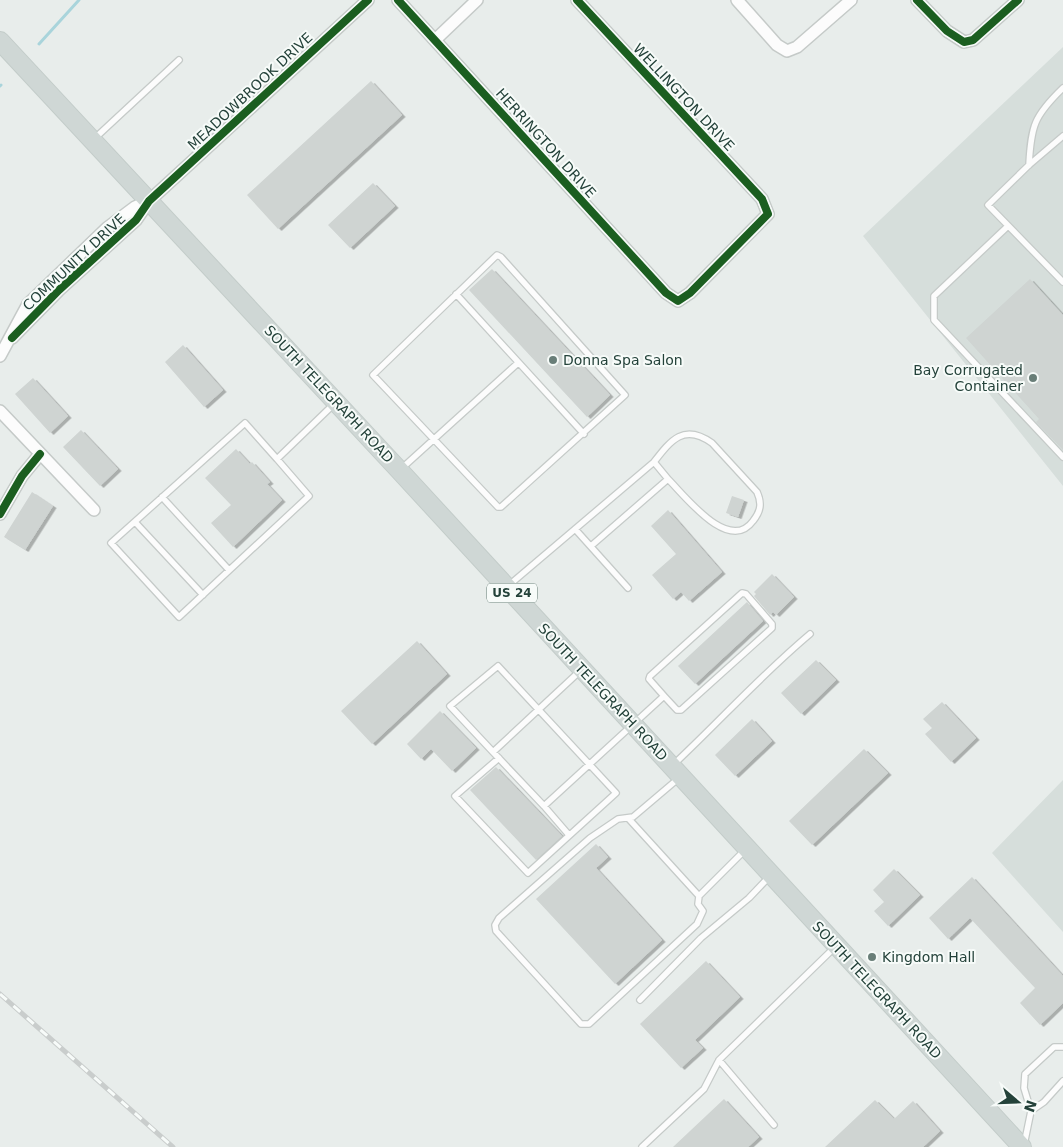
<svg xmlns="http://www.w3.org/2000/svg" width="1063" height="1147" font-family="'DejaVu Sans',sans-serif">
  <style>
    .built { fill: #d6dedb }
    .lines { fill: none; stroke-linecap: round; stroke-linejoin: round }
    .stream { stroke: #a9d4db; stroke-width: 3 }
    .building { fill: #cfd4d2; filter: url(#shadow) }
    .service-casing { stroke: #c5cac8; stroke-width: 8 }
    .minor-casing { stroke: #c5cac8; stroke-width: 14 }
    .primary-casing { stroke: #c3ccc9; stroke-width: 20 }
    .service { stroke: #fcfcfc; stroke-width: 5.5 }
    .minor { stroke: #fcfcfc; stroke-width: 11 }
    .primary { stroke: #cfd7d5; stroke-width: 18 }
    .rail-casing { stroke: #c9cdcc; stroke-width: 5 }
    .rail { stroke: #f7fbf9; stroke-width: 3; stroke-dasharray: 9; stroke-linecap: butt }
    .cycleway-casing { stroke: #f7fbf9; stroke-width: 11 }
    .cycleway { stroke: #1b5e20; stroke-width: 8 }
    .poi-dot { fill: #697e78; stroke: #f7fbf9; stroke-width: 2 }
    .labels { text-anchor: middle; stroke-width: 4; stroke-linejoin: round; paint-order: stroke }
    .shield { fill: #f7fbf9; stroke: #637a73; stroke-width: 1 }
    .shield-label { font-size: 12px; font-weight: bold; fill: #24423a }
    .street-label { font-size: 14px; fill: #24423a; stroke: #f7fbf9 }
    .poi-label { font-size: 14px; fill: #24423a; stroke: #f7fbf9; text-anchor: start }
  </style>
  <defs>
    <filter id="shadow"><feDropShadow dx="3.5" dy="2" stdDeviation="0" flood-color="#0004"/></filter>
  </defs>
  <rect width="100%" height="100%" fill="#e8edeb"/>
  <path class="built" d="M1063 47V486L863 236Z
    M1063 780V932L992 853Z"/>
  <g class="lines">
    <path class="stream" d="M39 44 79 0
      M0 86 1 85"/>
  </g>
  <path class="building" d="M371 81 402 115 278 229 247 195Z
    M373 183 395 206 350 248 328 225Z
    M492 269 610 395 587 417 469 290Z
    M1030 279 1063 315V450L1036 422 1039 419 966 338Z
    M183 345 223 390 204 407 165 362Z
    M33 378 68 416 50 433 15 394Z
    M81 430 118 469 100 486 63 447Z
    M236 449 250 464 252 462 270 482 267 484 282 500 233 547 211 523 231 505 205 478Z
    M32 492 53 506 25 550 4 537Z
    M732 496 744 500 738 517 726 513Z
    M668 510 722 572 689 601 681 592 673 599 652 575 676 554 651 526Z
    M772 574 794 597 776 615 773 612 770 615 754 596 756 594 754 592Z
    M747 602 763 621 695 684 678 666Z
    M417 641 447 674 372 744 341 711Z
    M816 660 836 680 801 714 781 693Z
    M942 702 976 738 951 762 925 734 932 728 923 719Z
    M440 711 476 748 452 771 431 749 421 759 407 744Z
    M752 719 772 741 735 776 715 755Z
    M864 749 888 773 812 845 789 821Z
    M496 767 562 836 536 860 470 790Z
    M596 844 608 857 596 868 662 940 615 984 536 899Z
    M894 869 920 895 888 926 874 911 884 902 873 890Z
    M972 877 1063 976V1003L1040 1025 1020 1003 1035 988 970 918 948 939 929 918Z
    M706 961 740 997 695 1040 703 1048 681 1068 640 1024Z
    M724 1099 759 1137 748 1147H673Z
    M875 1100 894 1119 913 1101 940 1131 923 1147H825Z"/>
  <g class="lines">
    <defs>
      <path id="service" d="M1063 136 1029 165 988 205 1063 282
        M94 139 179 60
        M1029 165C1031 126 1034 116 1063 88
        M1008 226 934 296V320L1063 457
        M497 255 501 257 625 395 501 507H498L373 375Z
        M456 294 584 434
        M277 459 245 423 111 543 179 617 309 496 277 459 334 404
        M654 462C671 440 684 423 712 443L757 492C762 503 761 511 753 521 729 554 685 496 668 479
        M401 469 518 363
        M162 497 229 570
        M135 522 203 595
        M575 529 628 588
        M508 586 654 462 668 479 591 546
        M580 671 493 752 544 806 664 696 649 679 650 676 742 593 746 594 772 624V628L681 710H677L664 696
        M493 752 450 706 498 666 616 793 528 873 455 796 499 758
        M673 765C719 722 761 675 810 634
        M679 778 633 817 618 819 590 838 499 918 495 925 496 931 581 1024H589L697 924 703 911 698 904 699 896 745 850
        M544 806 569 835
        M628 818 699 896
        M640 1000 701 938 749 898 769 877
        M719 1060 774 1125
        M1031 1111 1044 1102 1063 1081
        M1024 1145 1031 1111 1024 1088 1025 1074 1054 1047H1063
        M642 1147 704 1089 719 1060 834 948"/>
      <path id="minor" d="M398 0 666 293 678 301 690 293 768 214 762 199 577 0
        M737 0 777 45 787 51 797 47 851 0
        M917 0 947 31 964 42 973 40 1018 0
        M435 40 477 0
        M12 338 59 290 136 220 149 201 368 0
        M0 356 28 304 107 228 135 207 148 201
        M0 411 94 510
        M0 514 22 476 40 454"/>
      <path id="primary" d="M0 41 399 470 1022 1147"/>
    </defs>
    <use href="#service" class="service-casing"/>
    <use href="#minor" class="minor-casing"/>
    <use href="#primary" class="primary-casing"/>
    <use href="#service" class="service"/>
    <use href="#minor" class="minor"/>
    <use href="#primary" class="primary"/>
    <defs>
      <path id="rail" d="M0 994 173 1147"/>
    </defs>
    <use href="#rail" class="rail-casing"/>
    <use href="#rail" class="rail"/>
    <defs>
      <path id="cycleway" d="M398 0 666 293 678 301 690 293 768 214 762 199 577 0
        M917 0 947 31 964 42 973 40 1018 0
        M12 338 59 290 136 220 149 201 368 0
        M0 514 22 476 40 454"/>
    </defs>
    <use href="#cycleway" class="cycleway-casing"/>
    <use href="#cycleway" class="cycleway"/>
  </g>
  <g class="poi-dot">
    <circle cx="553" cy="360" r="5"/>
    <circle cx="1033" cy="378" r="5"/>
    <circle cx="872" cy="957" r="5"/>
  </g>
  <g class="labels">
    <rect class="shield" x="487" y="583.5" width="50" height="19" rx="4"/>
    <g class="shield-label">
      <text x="512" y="597">US 24</text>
    </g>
    <g class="street-label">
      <text transform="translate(250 91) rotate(-43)" y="5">MEADOWBROOK DRIVE</text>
      <text transform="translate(684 97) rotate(47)" y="5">WELLINGTON DRIVE</text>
      <text transform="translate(546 143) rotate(48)" y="5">HERRINGTON DRIVE</text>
      <text transform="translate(74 262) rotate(-43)" y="5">COMMUNITY DRIVE</text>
      <text transform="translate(329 394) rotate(47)" y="5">SOUTH TELEGRAPH ROAD</text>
      <text transform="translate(603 692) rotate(47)" y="5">SOUTH TELEGRAPH ROAD</text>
      <text transform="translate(877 990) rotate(47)" y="5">SOUTH TELEGRAPH ROAD</text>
    </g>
    <g class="poi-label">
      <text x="563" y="365">Donna Spa Salon</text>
      <text x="1023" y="375" text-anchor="end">Bay Corrugated<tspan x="1023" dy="16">Container</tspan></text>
      <text x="882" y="962">Kingdom Hall</text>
    </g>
  </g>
  <g transform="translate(1018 1102) rotate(109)" stroke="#f7fbf9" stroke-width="4" paint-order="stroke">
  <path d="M0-4L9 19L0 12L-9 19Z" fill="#24423a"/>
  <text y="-8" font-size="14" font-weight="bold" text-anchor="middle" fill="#24423a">N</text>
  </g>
</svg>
